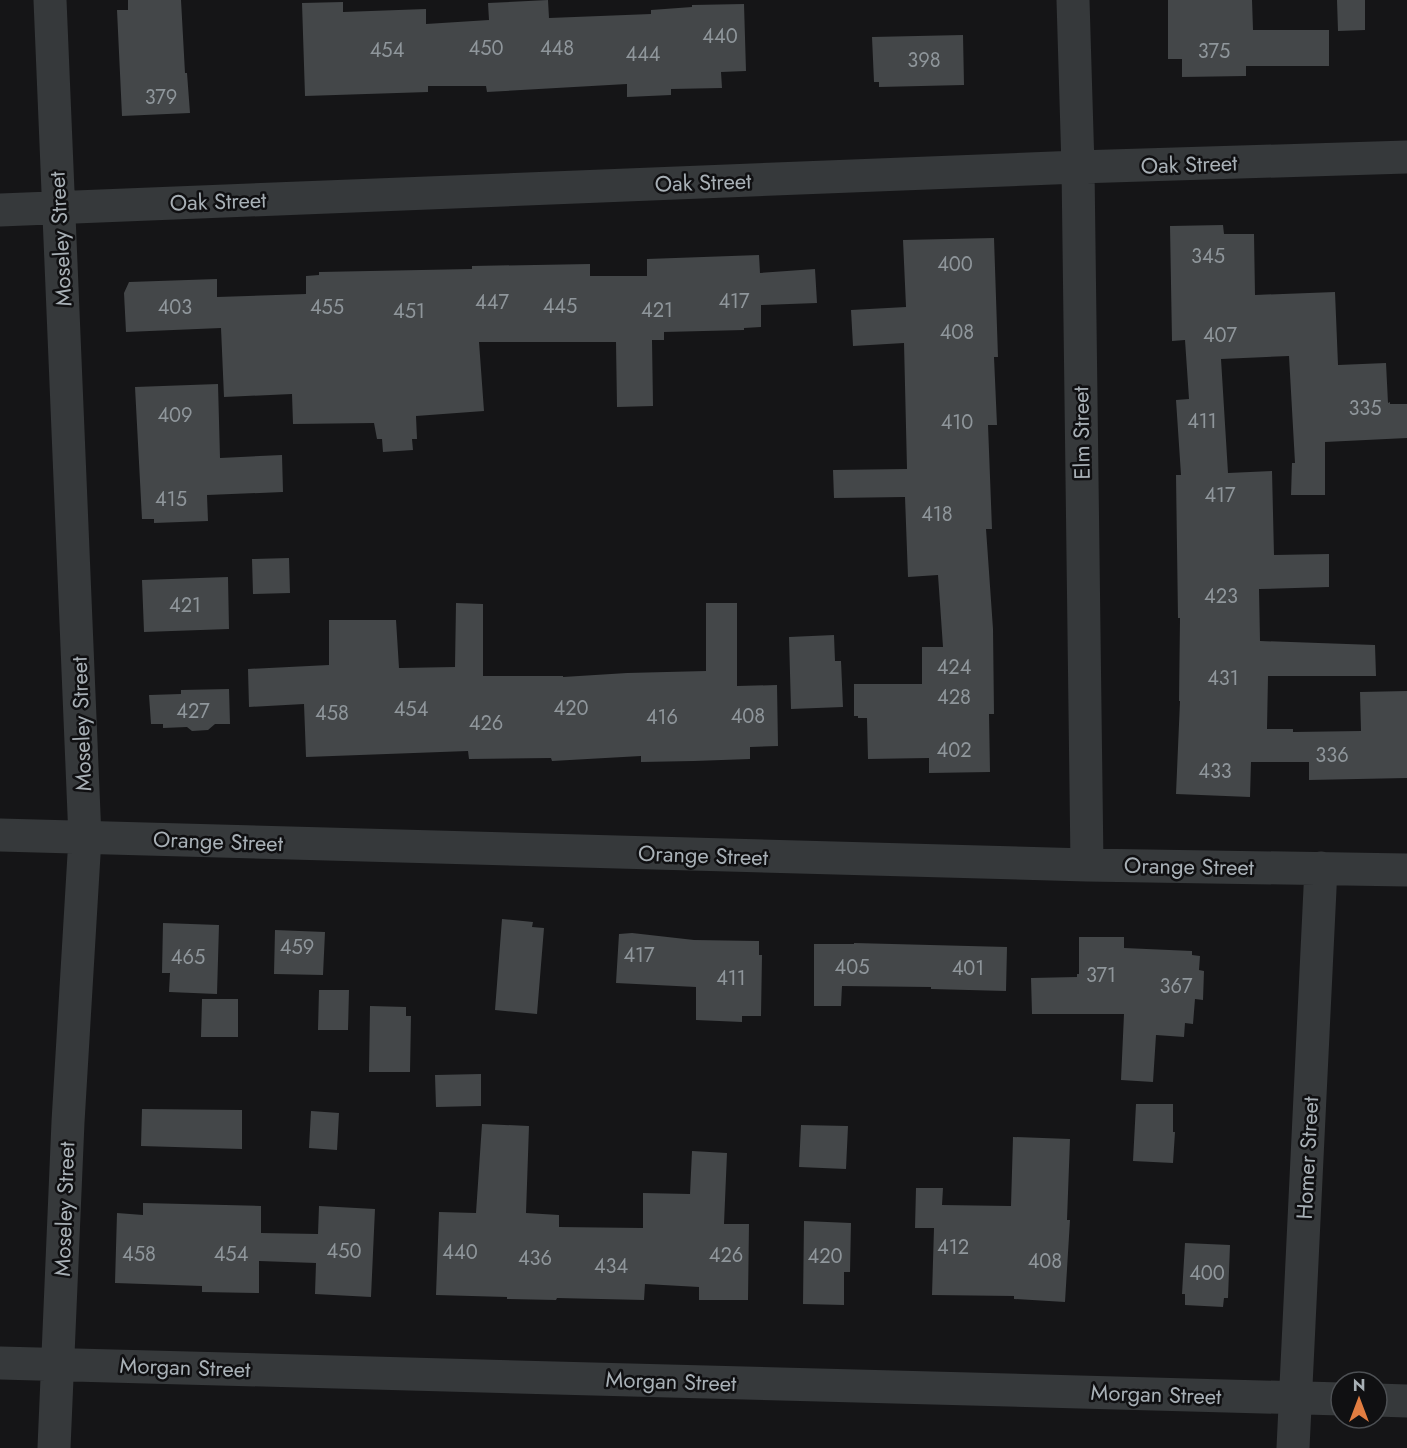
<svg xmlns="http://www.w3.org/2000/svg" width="1407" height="1448" font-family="Jost,sans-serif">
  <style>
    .building { fill: #444749 }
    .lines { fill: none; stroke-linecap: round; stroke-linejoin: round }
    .minor { stroke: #36393b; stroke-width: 33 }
    .labels { text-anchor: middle; stroke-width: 5; stroke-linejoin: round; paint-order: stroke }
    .number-label { font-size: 20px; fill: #8f969b }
    .street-label { font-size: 22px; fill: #a8b0b6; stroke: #101012 }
  </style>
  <rect width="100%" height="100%" fill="#151517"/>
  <path class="building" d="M128 0H181L185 73H187L190 113 122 116 117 10H128Z
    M548 0 549 18 651 14V10L692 7V5L744 4 746 71 721 72 722 88 671 89V95L627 97V84L487 92 486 86H428V92L305 96 302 3 343 2V12L426 9V24L489 20 488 3Z
    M1168 0H1252L1253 30H1329V66H1246V76L1182 77V59H1168Z
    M1337 0H1365V30L1338 31Z
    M963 35 964 85 879 87V82H874L872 37Z
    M1223 225 1224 234H1254L1255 295 1335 292 1338 365 1386 363 1388 403 1390 402V404H1407V438L1325 442V495H1291L1292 463H1295L1289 356 1221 359 1228 473 1272 471 1274 555 1329 554V587L1259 589 1260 641 1375 645 1376 676H1268L1267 729H1293V732L1361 731 1360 692 1407 691V778L1309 780V762H1251L1250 797 1176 794 1180 701H1179L1180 618H1178L1176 475H1181L1176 400 1189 399 1185 340 1172 341 1170 226Z
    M994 238 998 357H994L997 425H988L992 529H986L993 629 994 714H989L990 772 929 773V758L868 759 867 718H858V716H854V684H922V647H943L938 575 908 577 905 497 834 498 833 470 907 469 904 343 853 346 851 310 906 307 903 240Z
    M759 255 760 273 815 269 817 303 761 305V327L744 328V330L664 332V340H652L653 406 617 407 616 342H479L484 411 416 416 417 439H412L413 450 383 452 382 439H377L374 423 293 424 292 394 224 397 221 328 126 332 124 293 129 282 217 279V297L306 294V276L319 275V272L472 269V266L590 264V276H647V259Z
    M218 384 220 458 282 455 283 492 207 495 208 521 154 523V519H142L135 387Z
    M289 558 290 593 253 594 252 559Z
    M228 577 229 629 144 632 142 580Z
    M456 603 483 604V676H563V677L627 673 706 671V603H737V686L777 685 778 746 750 747V759L694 761 641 762V756L552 761 551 758 469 759 468 751 306 757 304 704 249 707 248 669 329 665V620H396L399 668 455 667Z
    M834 635 835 661H841L843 707 791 709 789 637Z
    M229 689 230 724H215L208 730 192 731 187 727 163 728V724H151L149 695 181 694V690Z
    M502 919 533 922 532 927 544 928 537 1014 495 1010Z
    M163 923 219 925 217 994 169 992 170 973H162Z
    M275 930 325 932 323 975 274 974Z
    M632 933 694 940 759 941V955H762L761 1016H742V1022L696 1020V987L616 983 619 934Z
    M1079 937H1124V948L1192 951V955L1200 956 1199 970 1204 971 1203 1000 1195 999 1193 1024 1185 1023 1184 1037 1156 1035 1153 1082 1121 1080 1124 1014H1032L1031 978 1077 977V974H1079Z
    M854 943 1007 947 1006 991 931 989V987L842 986 841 1006H814V944H854Z
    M319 990H349L348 1030H318Z
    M202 999H238V1037H201Z
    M370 1006 406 1007V1016H411L410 1072H369Z
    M481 1074V1106L436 1107 435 1075Z
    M1136 1104H1173V1132H1175L1173 1163 1133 1161Z
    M142 1109 242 1110V1149L141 1146Z
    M311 1111 339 1113 337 1150 309 1148Z
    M482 1124 529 1126 526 1213 559 1215V1227L643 1228V1193L690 1194 692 1151 727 1153 724 1224H749L748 1300H699V1287L645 1284 644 1300 557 1298 556 1300 507 1299V1297L436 1295 439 1212 476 1213Z
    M801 1125 848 1126 846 1169 799 1167Z
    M1013 1137 1070 1139 1067 1220H1070L1065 1302 1014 1299V1296L932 1295 934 1228H915L916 1188H943L942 1205 1011 1206Z
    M143 1203 261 1206V1233L318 1234 319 1206 375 1209 371 1297 315 1294 316 1263 259 1261V1293L202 1292V1286L115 1283 117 1213 143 1215Z
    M804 1221 851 1223 850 1272H844V1305L803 1304Z
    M1185 1243 1230 1245 1228 1298H1224L1223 1307 1185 1305V1294H1182Z"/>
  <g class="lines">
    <path class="minor" d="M50 0 85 838 68 1122 54 1448
      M1073 0 1078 167 1087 865
      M0 210 1078 167 1407 157
      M0 835 1087 865 1407 870
      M0 1363 1341 1399
      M1377 1400 1407 1401
      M1293 1448 1321 868"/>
  </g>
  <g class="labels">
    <g class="number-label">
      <text x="720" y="43">440</text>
      <text x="486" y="55">450</text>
      <text x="557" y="55">448</text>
      <text x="387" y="57">454</text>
      <text x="1214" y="58">375</text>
      <text x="643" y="61">444</text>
      <text x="924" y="67">398</text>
      <text x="161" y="104">379</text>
      <text x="1208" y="263">345</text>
      <text x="955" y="271">400</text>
      <text x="734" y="308">417</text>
      <text x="492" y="309">447</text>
      <text x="560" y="313">445</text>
      <text x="175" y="314">403</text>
      <text x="327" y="314">455</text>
      <text x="657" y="317">421</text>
      <text x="409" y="318">451</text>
      <text x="957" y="339">408</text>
      <text x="1220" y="342">407</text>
      <text x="1365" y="415">335</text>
      <text x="175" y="422">409</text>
      <text x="1202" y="428">411</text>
      <text x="957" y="429">410</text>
      <text x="1220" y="502">417</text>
      <text x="171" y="506">415</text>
      <text x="937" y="521">418</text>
      <text x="1221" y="603">423</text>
      <text x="185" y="612">421</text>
      <text x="954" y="674">424</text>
      <text x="1223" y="685">431</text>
      <text x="954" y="704">428</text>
      <text x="571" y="715">420</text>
      <text x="411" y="716">454</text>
      <text x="193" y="718">427</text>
      <text x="332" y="720">458</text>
      <text x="748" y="723">408</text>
      <text x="662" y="724">416</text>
      <text x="486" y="730">426</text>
      <text x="954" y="757">402</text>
      <text x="1332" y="762">336</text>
      <text x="1215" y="778">433</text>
      <text x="297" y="954">459</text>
      <text x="639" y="962">417</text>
      <text x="188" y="964">465</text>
      <text x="852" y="974">405</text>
      <text x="968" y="975">401</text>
      <text x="1101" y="982">371</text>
      <text x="731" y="985">411</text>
      <text x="1176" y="993">367</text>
      <text x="953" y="1254">412</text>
      <text x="344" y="1258">450</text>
      <text x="460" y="1259">440</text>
      <text x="139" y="1261">458</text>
      <text x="231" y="1261">454</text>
      <text x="726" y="1262">426</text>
      <text x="825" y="1263">420</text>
      <text x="535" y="1265">436</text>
      <text x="1045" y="1268">408</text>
      <text x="611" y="1273">434</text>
      <text x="1207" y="1280">400</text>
    </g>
    <g class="street-label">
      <text transform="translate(1189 164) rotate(-2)" y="8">Oak Street</text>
      <text transform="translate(703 182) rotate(-2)" y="8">Oak Street</text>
      <text transform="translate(218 201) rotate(-2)" y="8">Oak Street</text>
      <text transform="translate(60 239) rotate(-93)" y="8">Moseley Street</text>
      <text transform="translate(1081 433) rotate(-91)" y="8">Elm Street</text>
      <text transform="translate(81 724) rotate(-92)" y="8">Moseley Street</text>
      <text transform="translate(218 841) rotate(2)" y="8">Orange Street</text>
      <text transform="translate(703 855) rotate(2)" y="8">Orange Street</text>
      <text transform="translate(1189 866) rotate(1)" y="8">Orange Street</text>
      <text transform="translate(1307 1158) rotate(-87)" y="8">Homer Street</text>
      <text transform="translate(64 1209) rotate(-88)" y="8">Moseley Street</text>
      <text transform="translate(185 1367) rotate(2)" y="8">Morgan Street</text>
      <text transform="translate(671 1381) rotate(2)" y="8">Morgan Street</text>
      <text transform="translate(1156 1394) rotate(2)" y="8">Morgan Street</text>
    </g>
  </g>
  <g transform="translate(1359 1400)"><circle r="28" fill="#101012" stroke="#4d5054" stroke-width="1.5"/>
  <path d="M0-4.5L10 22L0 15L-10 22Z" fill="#e27d41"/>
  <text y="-9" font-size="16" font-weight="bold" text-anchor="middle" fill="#a8b0b6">N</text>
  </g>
</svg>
